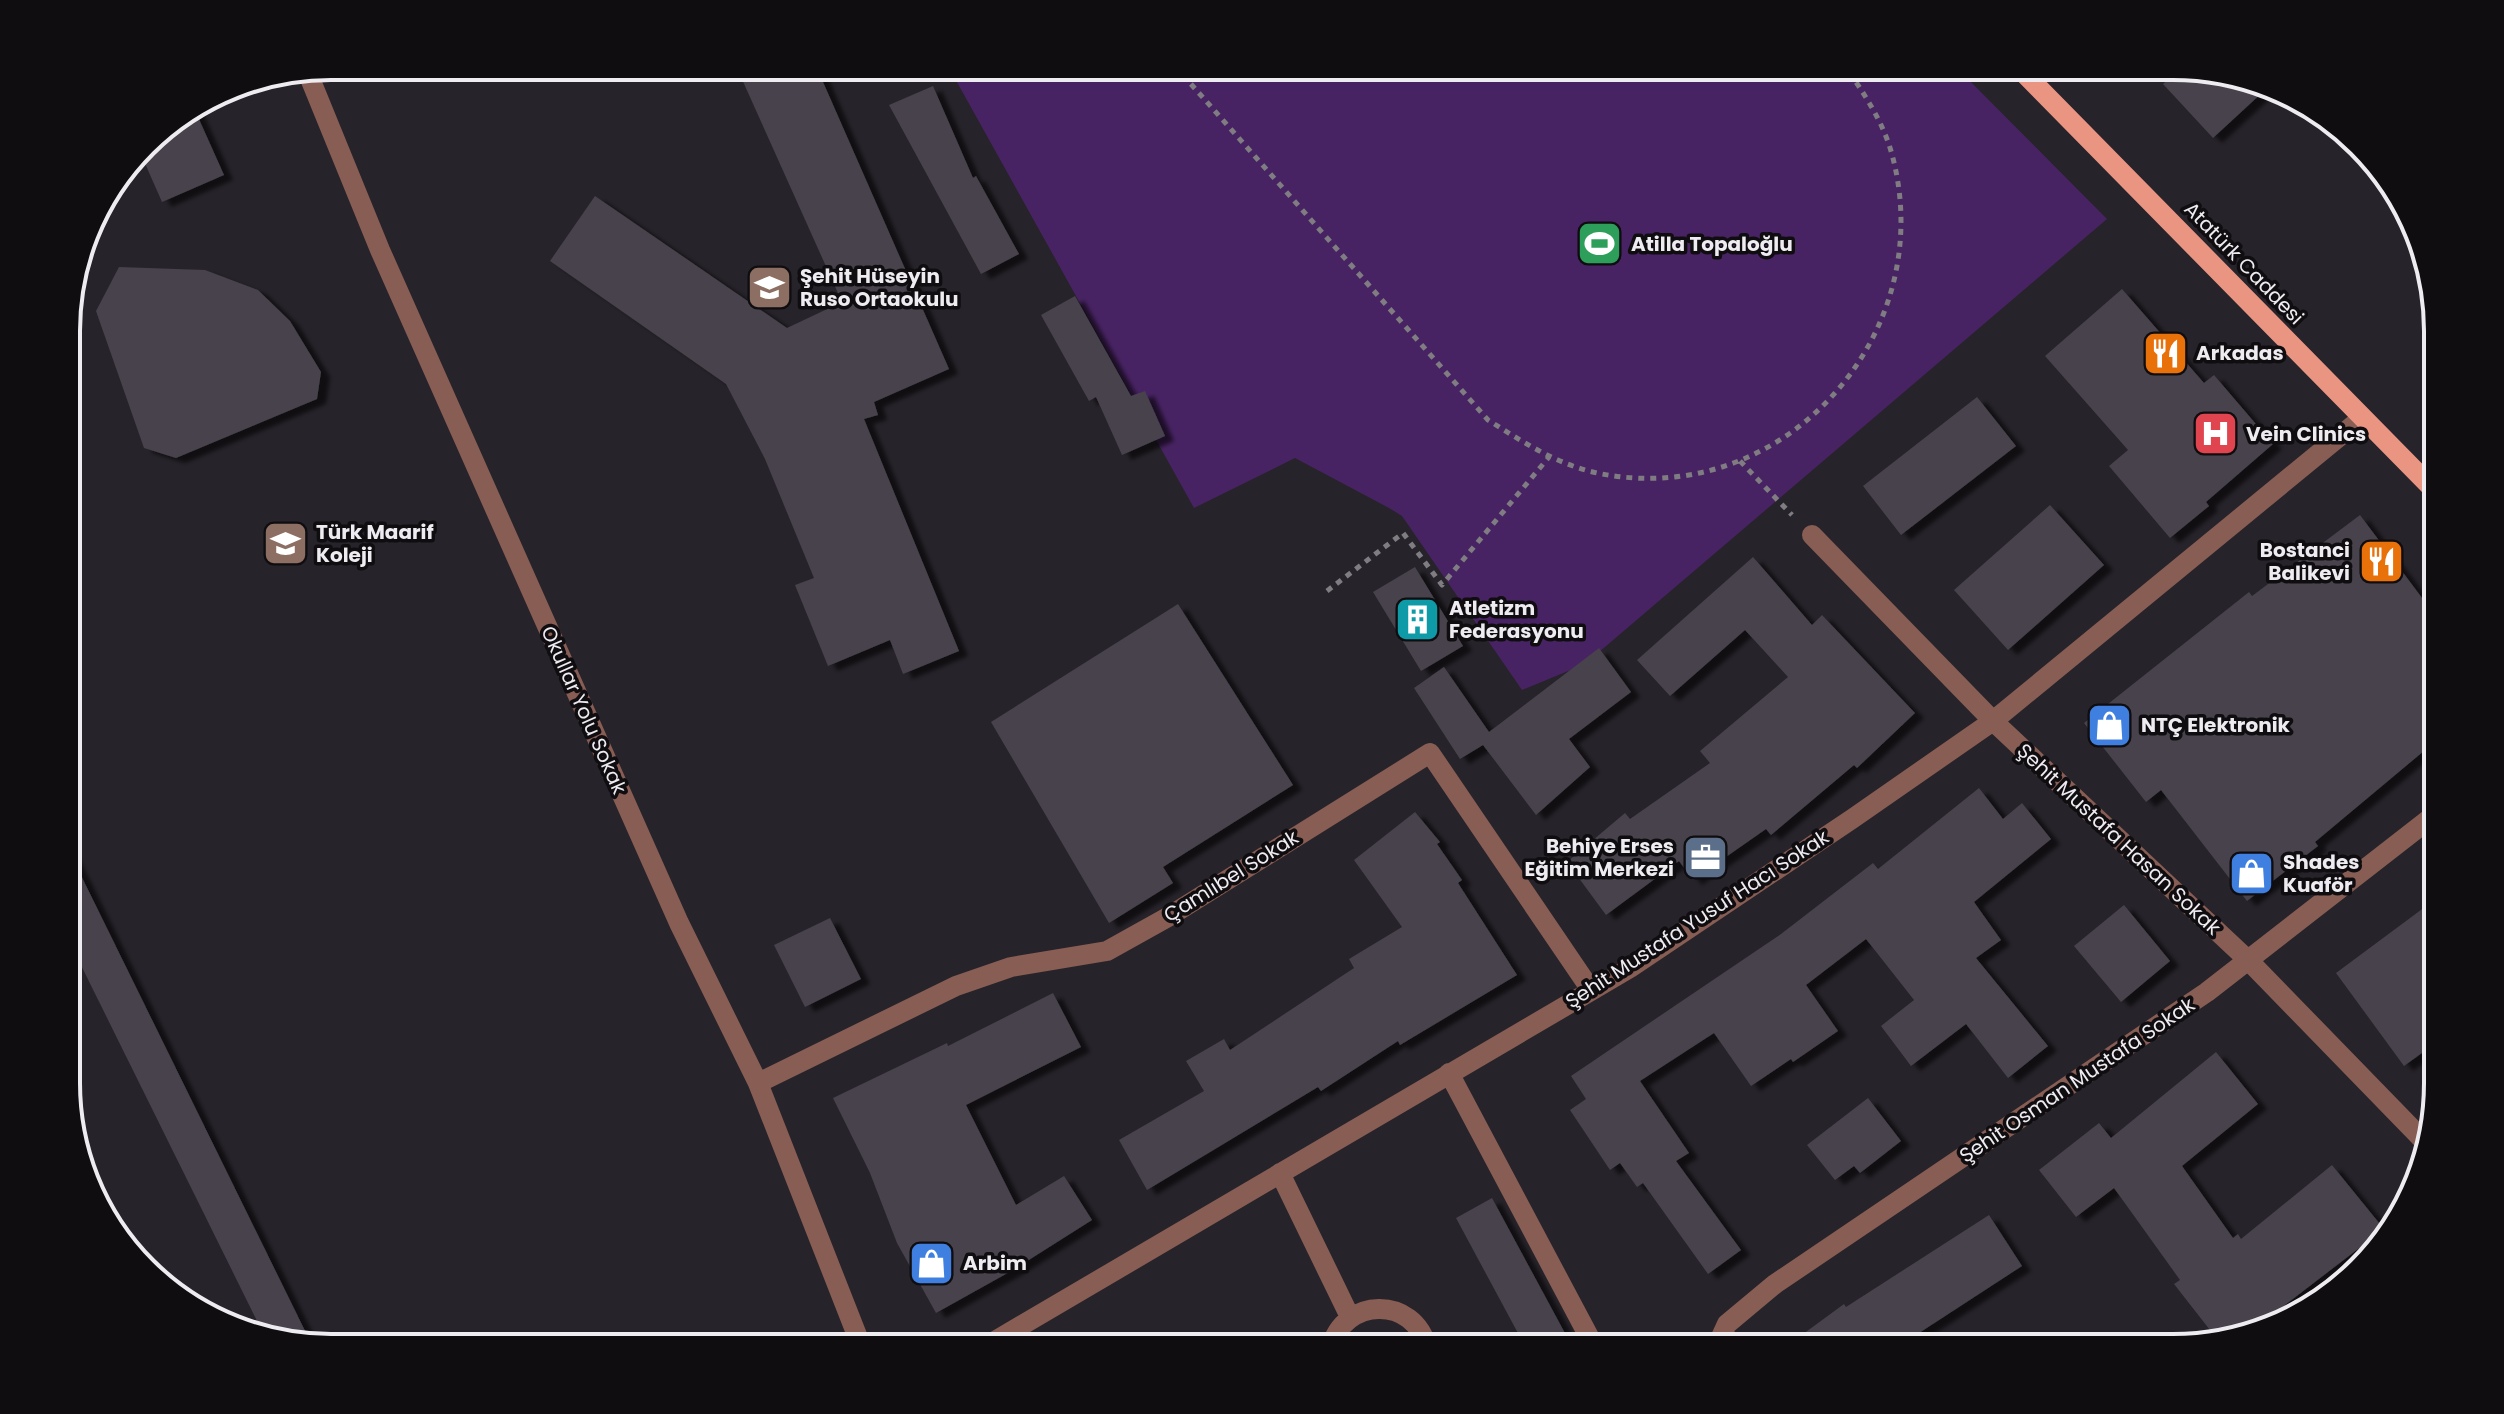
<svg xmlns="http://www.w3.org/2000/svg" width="2504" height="1414" font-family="Poppins,sans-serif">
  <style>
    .green { fill: #482363 }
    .building { fill: #46424b; filter: url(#shadow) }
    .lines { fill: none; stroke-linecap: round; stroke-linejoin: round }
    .path { stroke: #7f7c82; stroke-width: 5; stroke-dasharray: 6 6; stroke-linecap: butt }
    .minor { stroke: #875d54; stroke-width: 20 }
    .major { stroke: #ea9482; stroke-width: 20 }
    .labels { text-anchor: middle; stroke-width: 7; stroke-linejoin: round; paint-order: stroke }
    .poi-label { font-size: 20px; font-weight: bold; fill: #efecf1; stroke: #0f0d10; text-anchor: start }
    .street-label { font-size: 20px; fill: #efecf1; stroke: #0f0d10 }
    .rim { fill: none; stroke: #efecf1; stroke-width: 4 }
  </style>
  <defs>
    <filter id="shadow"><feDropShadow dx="9" dy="5" stdDeviation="2" flood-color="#0009"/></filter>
  </defs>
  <rect width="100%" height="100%" fill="#27232a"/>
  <path class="green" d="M948 66H1955L2107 219 1585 664 1522 690 1402 516 1389 508 1295 458 1194 508Z"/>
  <path class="building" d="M736 66H816L949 369 874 402 878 415 864 419 959 651 903 674 890 640 828 666 795 585 814 578 765 459 726 384 550 261 595 196 787 328 842 302Z
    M2181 68 2213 77 2265 90 2213 138 2163 84Z
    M933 86 973 178 976 176 1019 254 981 274 889 105Z
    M194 108 224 175 162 202 140 152 156 132Z
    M119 267 205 270 258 290 290 321 321 372 317 399 176 458 144 448 96 311Z
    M2122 289 2204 383 2214 375 2273 444 2206 502 2209 506 2170 538 2109 466 2128 450 2045 356Z
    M1075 296 1131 396 1145 391 1165 436 1122 455 1096 397 1089 401 1041 315Z
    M1977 397 2016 446 1901 535 1863 486Z
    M2050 505 2104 565 2008 650 1954 590Z
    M2360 515 2437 618V740L2315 842 2318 846 2247 901 2161 790 2146 802 2084 723 2249 592 2252 596Z
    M1753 557 1812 625 1822 615 1915 713 1857 768 1854 765 1771 835 1766 829 1693 880 1679 861 1606 915 1567 862 1625 813 1630 819 1710 763 1700 751 1788 677 1745 630 1670 696 1637 660Z
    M1415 567 1463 646 1421 671 1373 592Z
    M1178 604 1293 785 1163 867 1173 883 1109 923 991 722Z
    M1599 648 1631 692 1569 739 1590 767 1536 815 1483 745 1460 759 1414 688 1444 667 1489 732Z
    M1979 788 2003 819 2022 803 2051 839 1974 902 2001 940 1976 958 2048 1046 2008 1078 1966 1024 1911 1066 1881 1026 1914 1000 1866 939 1806 985 1838 1031 1793 1062 1791 1059 1751 1086 1714 1033 1640 1081 1689 1153 1676 1161 1741 1250 1708 1274 1643 1183 1637 1187 1620 1163 1610 1170 1570 1110 1586 1099 1571 1076 1781 934 1873 863 1878 869Z
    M1415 812 1440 842 1437 844 1462 880 1458 883 1517 975 1400 1045 1398 1041 1321 1091 1318 1087 1147 1190 1119 1140 1204 1091 1186 1061 1224 1039 1230 1050 1354 968 1349 959 1402 927 1354 860Z
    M68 849 311 1343 261 1329 68 939Z
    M2437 898V1042L2404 1066 2336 973Z
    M2124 905 2170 961 2121 1002 2074 946Z
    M830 918 861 979 805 1007 774 945Z
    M1053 993 1081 1047 966 1105 1016 1205 1064 1176 1092 1220 1013 1270 936 1313 897 1243 870 1173 833 1098 947 1043 948 1046Z
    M2216 1052 2258 1104 2182 1166 2233 1238 2238 1234 2241 1239 2332 1165 2384 1229 2255 1328 2217 1339 2174 1284 2180 1280 2114 1188 2076 1217 2039 1170 2099 1123 2111 1138Z
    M1868 1098 1901 1141 1860 1173 1854 1166 1835 1180 1807 1145Z
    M1492 1198 1573 1348H1526L1456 1218Z
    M1989 1215 2022 1266 1896 1348H1784L1844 1304 1846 1307Z"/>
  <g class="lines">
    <path class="path" d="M1175 66 1488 420C1523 442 1556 464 1597 473 1784 512 1943 332 1891 151 1882 120 1863 92 1845 66
      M1740 461 1792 515
      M1327 591 1403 533 1442 585 1549 457"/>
    <path class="minor" d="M307 71 380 250 679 923 758 1083 862 1348
      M1812 535 1993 721 2249 961 2425 1142
      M1449 1073 1595 1348
      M758 1083 956 986 1011 967 1107 951 1168 917 1430 753 1591 990
      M1280 1173 1350 1317
      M983 1348 1630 968 1852 819 1993 721 2362 418
      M1331 1348C1343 1297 1415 1295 1427 1348
      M1716 1348 1727 1324 1775 1284 2207 992 2437 813"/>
    <path class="major" d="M2017 66 2437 493"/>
  </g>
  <defs>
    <symbol id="stadium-square" viewBox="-11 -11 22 22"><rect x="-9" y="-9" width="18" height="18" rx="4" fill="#2e9e5b" stroke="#0f0d10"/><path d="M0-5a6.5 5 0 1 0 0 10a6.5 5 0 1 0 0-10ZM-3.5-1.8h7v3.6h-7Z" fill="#fff"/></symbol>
    <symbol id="school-square" viewBox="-11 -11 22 22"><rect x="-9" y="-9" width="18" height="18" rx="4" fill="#8d6e63" stroke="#0f0d10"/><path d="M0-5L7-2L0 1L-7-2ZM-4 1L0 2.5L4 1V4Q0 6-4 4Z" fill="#fff"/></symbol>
    <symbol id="restaurant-square" viewBox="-11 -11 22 22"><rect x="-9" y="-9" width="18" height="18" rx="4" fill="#e8710a" stroke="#0f0d10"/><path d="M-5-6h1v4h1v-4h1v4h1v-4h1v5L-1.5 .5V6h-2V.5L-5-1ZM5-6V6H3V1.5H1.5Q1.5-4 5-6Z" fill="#fff"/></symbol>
    <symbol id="hospital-square" viewBox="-11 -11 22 22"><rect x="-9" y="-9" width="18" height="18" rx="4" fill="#e0444e" stroke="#0f0d10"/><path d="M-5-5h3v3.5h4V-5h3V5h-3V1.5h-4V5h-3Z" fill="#fff"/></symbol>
    <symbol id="building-square" viewBox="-11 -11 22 22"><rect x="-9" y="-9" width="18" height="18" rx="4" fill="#0f9aa8" stroke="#0f0d10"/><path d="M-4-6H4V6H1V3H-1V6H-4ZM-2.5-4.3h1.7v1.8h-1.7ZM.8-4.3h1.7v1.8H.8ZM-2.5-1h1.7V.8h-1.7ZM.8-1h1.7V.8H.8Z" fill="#fff"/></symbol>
    <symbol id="shop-square" viewBox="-11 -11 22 22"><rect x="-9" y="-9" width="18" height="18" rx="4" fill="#3f7fe0" stroke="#0f0d10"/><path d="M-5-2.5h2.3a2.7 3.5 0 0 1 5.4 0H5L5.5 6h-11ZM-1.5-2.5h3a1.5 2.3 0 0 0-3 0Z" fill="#fff"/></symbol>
    <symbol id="office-square" viewBox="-11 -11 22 22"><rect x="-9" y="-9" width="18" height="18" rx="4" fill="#5c6f8a" stroke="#0f0d10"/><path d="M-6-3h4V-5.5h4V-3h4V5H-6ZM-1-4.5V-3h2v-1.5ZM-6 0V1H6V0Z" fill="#fff"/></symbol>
  </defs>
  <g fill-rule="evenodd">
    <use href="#stadium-square" x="1574" y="218" width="51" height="51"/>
    <use href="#school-square" x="744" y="262" width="51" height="51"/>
    <use href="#restaurant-square" x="2140" y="328" width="51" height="51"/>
    <use href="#hospital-square" x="2190" y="408" width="51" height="51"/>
    <use href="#school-square" x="260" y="518" width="51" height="51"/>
    <use href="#restaurant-square" x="2356" y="536" width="51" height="51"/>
    <use href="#building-square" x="1392" y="594" width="51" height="51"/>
    <use href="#shop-square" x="2084" y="700" width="51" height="51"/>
    <use href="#office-square" x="1680" y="832" width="51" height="51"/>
    <use href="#shop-square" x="2226" y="848" width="51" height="51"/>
    <use href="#shop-square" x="906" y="1238" width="51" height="51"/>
  </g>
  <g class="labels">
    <g class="poi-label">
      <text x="1631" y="251">Atilla Topaloğlu</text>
      <text x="800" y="283">Şehit Hüseyin<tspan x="800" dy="23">Ruso Ortaokulu</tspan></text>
      <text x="2196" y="360">Arkadas</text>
      <text x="2246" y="441">Vein Clinics</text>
      <text x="316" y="539">Türk Maarif<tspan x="316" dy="23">Koleji</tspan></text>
      <text x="2350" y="557" text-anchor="end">Bostanci<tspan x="2350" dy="23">Balikevi</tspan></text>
      <text x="1449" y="615">Atletizm<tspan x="1449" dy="23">Federasyonu</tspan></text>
      <text x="2141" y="732">NTÇ Elektronik</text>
      <text x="1674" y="853" text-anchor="end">Behiye Erses<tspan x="1674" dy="23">Eğitim Merkezi</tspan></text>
      <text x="2283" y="869">Shades<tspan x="2283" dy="23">Kuaför</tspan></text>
      <text x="963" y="1270">Arbim</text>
    </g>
    <g class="street-label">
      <text transform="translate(2244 263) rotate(46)" y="7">Atatürk Caddesi</text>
      <text transform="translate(584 710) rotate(66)" y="7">Okullar Yolu Sokak</text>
      <text transform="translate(2119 839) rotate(43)" y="7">Şehit Mustafa Hasan Sokak</text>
      <text transform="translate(1231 876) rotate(-32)" y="7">Çamlıbel Sokak</text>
      <text transform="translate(1697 919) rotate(-33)" y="7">Şehit Mustafa Yusuf Hacı Sokak</text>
      <text transform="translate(2077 1080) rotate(-34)" y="7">Şehit Osman Mustafa Sokak</text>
    </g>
  </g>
  <path d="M0 0H2504V1414H0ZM331 80H2173A251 251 0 0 1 2424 331V1083A251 251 0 0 1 2173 1334H331A251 251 0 0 1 80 1083V331A251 251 0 0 1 331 80Z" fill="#0f0d10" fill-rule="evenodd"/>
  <path class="rim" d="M331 80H2173A251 251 0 0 1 2424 331V1083A251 251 0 0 1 2173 1334H331A251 251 0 0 1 80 1083V331A251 251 0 0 1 331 80Z"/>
</svg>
